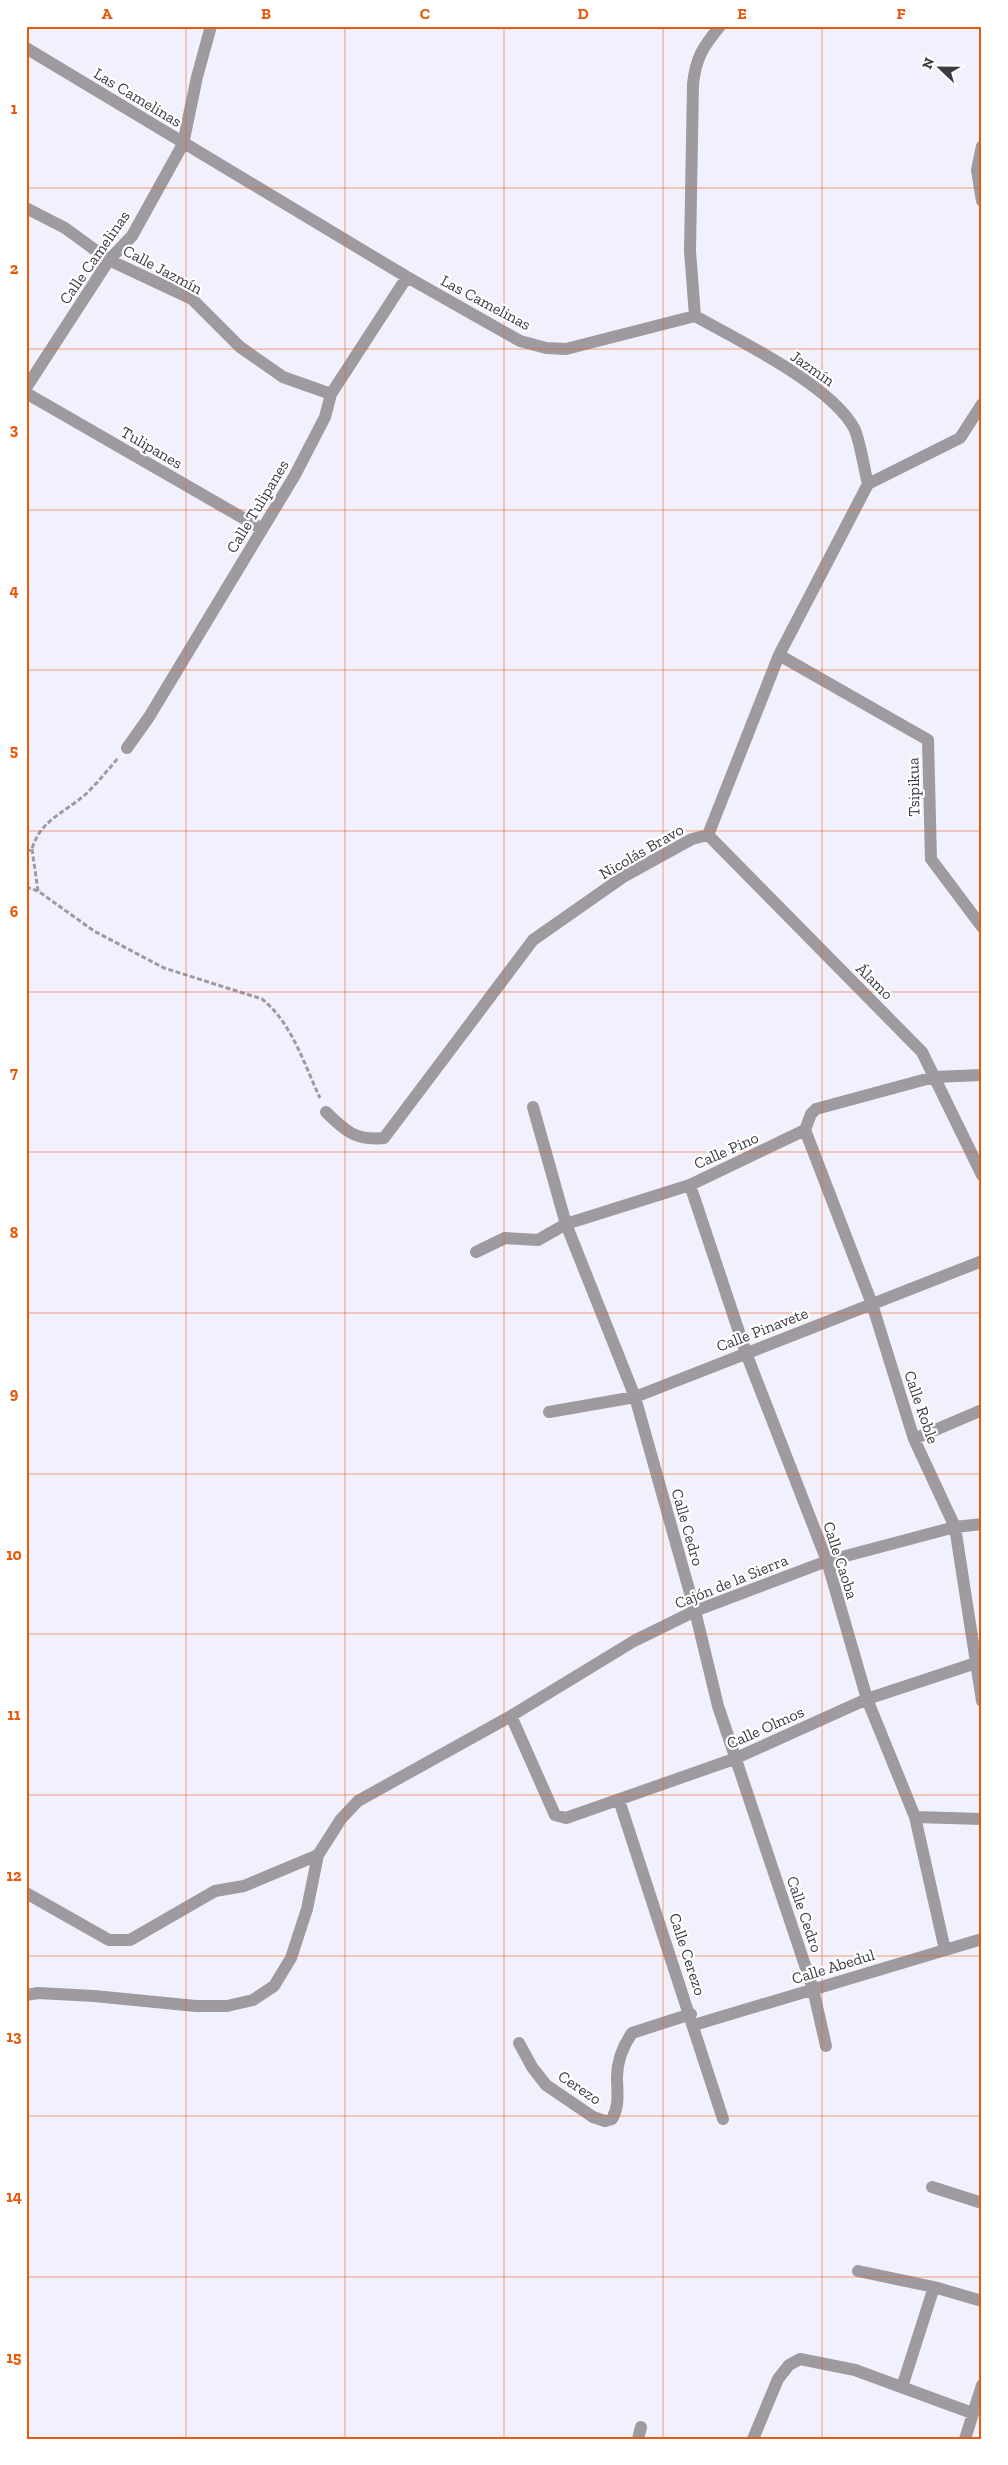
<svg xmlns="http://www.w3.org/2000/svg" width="1008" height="2465" font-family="'Zilla Slab',serif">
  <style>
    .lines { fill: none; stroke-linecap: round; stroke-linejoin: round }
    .path { stroke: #9b9aa5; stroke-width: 3; stroke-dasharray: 5 2.5; stroke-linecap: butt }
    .minor { stroke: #9f99a0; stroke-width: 12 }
    .grid { fill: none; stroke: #e8590c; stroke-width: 1; stroke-opacity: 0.55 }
    .labels { text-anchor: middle; stroke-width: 4.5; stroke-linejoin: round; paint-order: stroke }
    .street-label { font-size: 16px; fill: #3b3b43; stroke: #fff }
    .neatline { fill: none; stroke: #e8590c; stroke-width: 2 }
    .grid-label { font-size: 16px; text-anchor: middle; font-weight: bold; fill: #e8590c }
  </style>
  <rect width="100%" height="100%" fill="#f1f0fd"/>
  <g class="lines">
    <path class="path" d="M32 849 38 891 94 931 164 968 262 999C292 1023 304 1064 320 1098
      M26 852 32 849C40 820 66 812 87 793 98 782 108 770 118 758
      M26 887 38 891"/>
    <path class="minor" d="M26 48 407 277 520 341 546 348 566 349 695 316 690 251 693 84C696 57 703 47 720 26
      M982 146 977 170 982 201
      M26 208 65 228 109 260 192 299 240 347 283 377 331 394
      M695 316C738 340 831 385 854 428 860 440 864 469 868 484
      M26 388 109 260 132 236 183 144 197 77 211 26
      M26 393 262 529
      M868 484 960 438 982 404
      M779 655 928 740 931 859 982 927
      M127 748 149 717 295 475 325 417 331 394 407 277
      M708 835 922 1052 982 1175
      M708 835 779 655 868 484
      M533 1107 566 1224 635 1397 695 1611 718 1706 813 1989 826 2046
      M326 1112C345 1131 356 1141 384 1138L533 940 623 877 692 839 708 835
      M805 1130 872 1304 914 1439 955 1527 982 1701
      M690 1185 746 1353 827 1561 867 1699 915 1817 945 1950
      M476 1252 505 1238 538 1240 566 1224 690 1185 805 1130 811 1114 816 1109 934 1077 982 1075
      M549 1412 635 1397 982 1261
      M914 1439 982 1410
      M511 1716 555 1815 566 1818 734 1759 867 1699 982 1661
      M619 1800 723 2119
      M915 1817 982 1819
      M26 1893 109 1940H130L215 1891 244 1886 318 1855
      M26 1995 38 1993 94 1996 196 2006H227L253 2000 274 1986 291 1958 307 1909 318 1855 341 1819 358 1801 511 1716 634 1641 695 1611 827 1561 955 1527 982 1524
      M694 2025 982 1939
      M519 2043 532 2067 546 2085 593 2117 605 2121 612 2119C620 2105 617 2092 617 2077 617 2060 623 2046 632 2033L691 2014
      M932 2187 982 2203
      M858 2271 934 2287 902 2387
      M934 2287 982 2301
      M638 2439 641 2427
      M753 2439 778 2379 789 2365 800 2359 855 2370 972 2413
      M965 2439 982 2385"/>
  </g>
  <path class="grid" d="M186 26V2439M345 26V2439M504 26V2439M663 26V2439M822 26V2439M26 188H982M26 349H982M26 510H982M26 670H982M26 831H982M26 992H982M26 1152H982M26 1313H982M26 1474H982M26 1634H982M26 1795H982M26 1956H982M26 2116H982M26 2277H982"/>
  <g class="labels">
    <g class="street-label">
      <text transform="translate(138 97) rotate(31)" y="6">Las Camelinas</text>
      <text transform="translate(94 257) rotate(-55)" y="6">Calle Camelinas</text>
      <text transform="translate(163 269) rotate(28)" y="6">Calle Jazmín</text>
      <text transform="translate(486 302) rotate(28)" y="6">Las Camelinas</text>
      <text transform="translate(813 368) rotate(35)" y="6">Jazmín</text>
      <text transform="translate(152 447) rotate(30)" y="6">Tulipanes</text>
      <text transform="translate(257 506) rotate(-59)" y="6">Calle Tulipanes</text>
      <text transform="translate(913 787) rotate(-91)" y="6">Tsipikua</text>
      <text transform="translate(641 851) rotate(-30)" y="6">Nicolás Bravo</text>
      <text transform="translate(875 981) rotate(45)" y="6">Álamo</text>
      <text transform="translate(726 1150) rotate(-24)" y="6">Calle Pino</text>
      <text transform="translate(762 1329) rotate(-21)" y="6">Calle Pinavete</text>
      <text transform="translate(922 1407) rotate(71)" y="6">Calle Roble</text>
      <text transform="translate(688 1527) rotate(74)" y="6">Calle Cedro</text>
      <text transform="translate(841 1560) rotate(72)" y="6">Calle Caoba</text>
      <text transform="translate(731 1581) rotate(-22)" y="6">Cajón de la Sierra</text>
      <text transform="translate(765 1727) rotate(-24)" y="6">Calle Olmos</text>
      <text transform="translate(805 1914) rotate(71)" y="6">Calle Cedro</text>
      <text transform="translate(688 1954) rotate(72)" y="6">Calle Cerezo</text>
      <text transform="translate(833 1966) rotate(-17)" y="6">Calle Abedul</text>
      <text transform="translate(580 2087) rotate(34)" y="6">Cerezo</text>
    </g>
  </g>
  <rect width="1008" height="2465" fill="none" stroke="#ffffff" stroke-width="55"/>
  <g transform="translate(940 68) rotate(292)" stroke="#ffffff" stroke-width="4" paint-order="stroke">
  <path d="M0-4L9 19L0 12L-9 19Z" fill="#3b3b43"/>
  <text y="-8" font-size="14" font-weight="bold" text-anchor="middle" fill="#3b3b43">N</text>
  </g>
  <rect x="28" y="28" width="952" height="2410" class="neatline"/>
  <g class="grid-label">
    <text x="107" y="19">A</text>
    <text x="266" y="19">B</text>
    <text x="425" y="19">C</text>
    <text x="583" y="19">D</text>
    <text x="742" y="19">E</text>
    <text x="901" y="19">F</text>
    <text x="14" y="114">1</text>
    <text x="14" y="274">2</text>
    <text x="14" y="435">3</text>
    <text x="14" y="596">4</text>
    <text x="14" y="756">5</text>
    <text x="14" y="917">6</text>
    <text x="14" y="1078">7</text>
    <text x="14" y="1238">8</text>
    <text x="14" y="1399">9</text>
    <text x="14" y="1560">10</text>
    <text x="14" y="1720">11</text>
    <text x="14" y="1881">12</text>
    <text x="14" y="2042">13</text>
    <text x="14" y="2202">14</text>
    <text x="14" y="2363">15</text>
  </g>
</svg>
